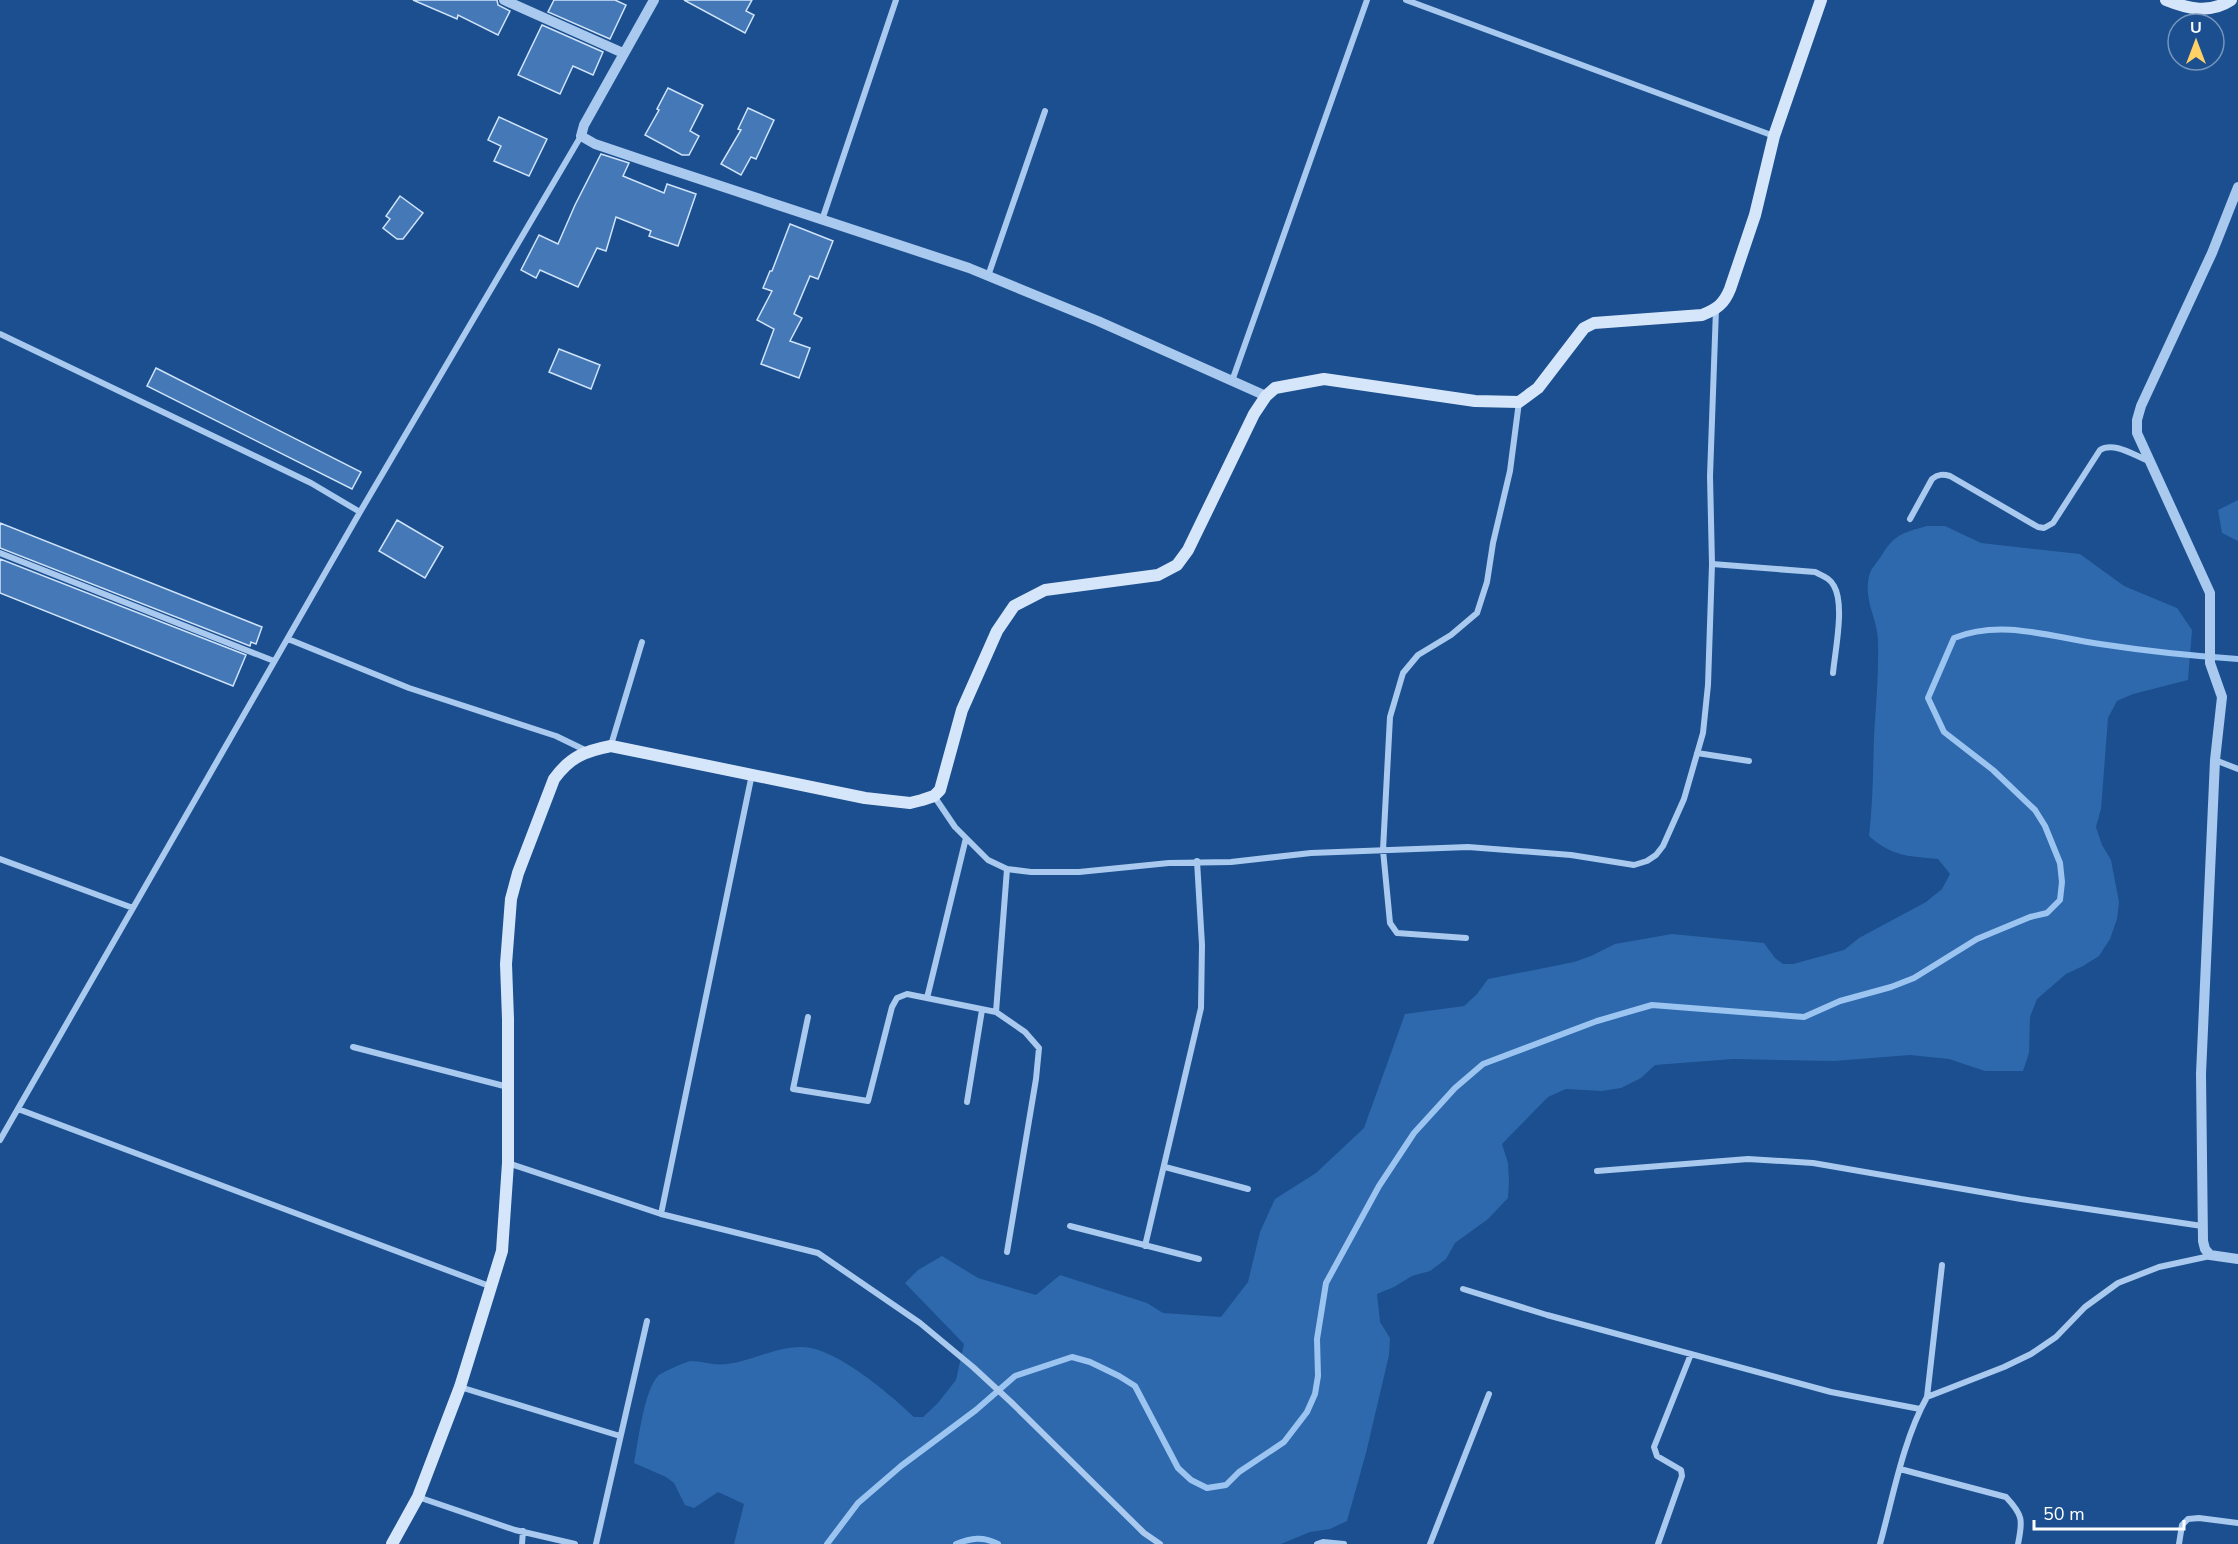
<svg xmlns="http://www.w3.org/2000/svg" width="2238" height="1544" font-family="'Nunito Sans',sans-serif">
  <style>
    .green { fill: #2e69ad }
    .lines { fill: none; stroke-linecap: round; stroke-linejoin: round }
    .stream { stroke: #9cc4f0; stroke-width: 6 }
    .building { fill: #4478b7; stroke: #cfe3fa; stroke-width: 1.5 }
    .minor { stroke: #a9c9ee; stroke-width: 6 }
    .tertiary { stroke: #a9c9ee; stroke-width: 10 }
    .secondary { stroke: #d6e6fa; stroke-width: 12 }
  </style>
  <rect width="100%" height="100%" fill="#1b4f8f"/>
  <path class="green" d="M2238 500V541L2222 533 2218 510Z
    M1927 526H1945L1981 543 2080 554 2124 586 2177 608 2192 630 2188 680 2133 694 2117 701 2108 718 2101 809 2096 827 2102 845 2111 860 2119 902 2117 919 2110 939 2099 956 2083 966 2066 974 2037 999 2030 1017 2029 1053 2023 1071H1985L1949 1059 1910 1055 1834 1061 1733 1059 1655 1065 1641 1078 1621 1088 1602 1091 1566 1089 1548 1097 1502 1144 1508 1163 1509 1181 1508 1198 1488 1219 1455 1243 1446 1259 1430 1271 1412 1276 1394 1287 1377 1294 1380 1322 1390 1338 1389 1355 1366 1453 1347 1521 1330 1529 1310 1532 1281 1544H734L744 1504 718 1492 694 1508 685 1505 674 1483 666 1477 634 1463C638 1443 644 1390 658 1376 660 1373 687 1361 691 1361 702 1361 713 1366 727 1364 752 1361 777 1346 803 1347 836 1348 890 1394 914 1417H923L937 1404 956 1380 964 1344 905 1283 918 1270 942 1256 978 1278 1036 1295 1060 1275 1147 1303 1163 1313 1221 1317 1248 1282 1260 1232 1275 1199 1316 1173 1364 1128 1405 1014 1464 1006 1477 994 1488 979 1574 962 1591 956 1615 944 1672 934 1764 943 1775 958 1783 964H1793L1844 950 1859 938 1926 902 1942 889 1950 874 1938 859C1908 856 1893 857 1869 836 1873 802 1873 770 1874 736 1876 704 1879 672 1878 640 1877 617 1862 598 1870 573 1872 568 1877 562 1880 558 1894 535 1901 533 1927 526Z"/>
  <g class="lines">
    <path class="stream" d="M827 1544 858 1503 901 1466 976 1410 1015 1376 1072 1357 1090 1362 1119 1376 1135 1386 1178 1468 1191 1480 1207 1488 1226 1485 1239 1472 1284 1442 1307 1412 1315 1394 1318 1376 1317 1339 1326 1283 1379 1186 1414 1133 1455 1088 1483 1064 1597 1021 1652 1005 1804 1017 1840 1001 1891 987 1914 978 1977 939 2030 917 2047 913 2060 900 2062 882 2060 863 2045 826 2035 810 1993 770 1944 732 1928 698 1954 638C2002 619 2051 637 2100 644 2146 651 2192 656 2238 659
      M956 1544C971 1538 983 1536 998 1544"/>
  </g>
  <path class="building" d="M413 0H497L498 5 510 11 498 35 458 15 457 19Z
    M554 0H615L626 5 610 39 548 12Z
    M684 0H752L746 11 754 15 745 33Z
    M542 25 603 52 593 75 573 66 560 94 518 75Z
    M668 88 703 105 690 131 699 136 689 155H682L645 135 659 110 657 109Z
    M748 108 774 120 756 159 751 157 741 175 721 164 741 130 738 129Z
    M499 117 547 139 529 176 494 161 501 146 488 140Z
    M601 154 629 163 623 176 664 193 667 184 696 194 678 246 649 236 651 231 616 217 606 251 597 248 578 287 540 270 536 278 521 270 539 235 558 244 575 205Z
    M400 196 423 213 403 239H397L383 228 390 219 386 216Z
    M790 224 833 241 818 279 810 276 794 314 802 318 790 341 810 348 799 378 761 364 774 329 757 320 772 291 763 288 770 271H772Z
    M559 349 600 365 591 389 549 372Z
    M156 368 361 472 352 489 147 386Z
    M397 520 443 547 425 578 379 551Z
    M0 523 262 627 256 644 251 642 250 646 0 548Z
    M0 559 246 655 233 686 0 593Z"/>
  <g class="lines">
    <path class="minor" d="M1406 0 1774 136
      M822 220 896 0
      M988 276 1045 111
      M0 334 311 483 360 512
      M1232 381 1367 0
      M1910 519 1932 479C1938 474 1943 474 1950 476L2038 527 2044 528 2053 523 2100 450C2114 441 2135 456 2149 461
      M0 553 274 661
      M1712 564 1815 572C1823 576 1830 578 1834 586 1845 605 1835 651 1833 673
      M288 639 409 688 556 736 587 751
      M611 745 642 642
      M1697 753 1749 761
      M2215 760 2238 769
      M752 774 661 1214 818 1253 920 1323 973 1367 1012 1403 1144 1533 1160 1544
      M934 796 955 827 988 860 1007 869 1031 872H1079L1169 863 1231 862 1311 853 1468 847 1571 855 1634 865 1647 861 1656 855 1663 846 1684 799 1703 733 1708 685 1712 564 1710 476 1716 309
      M0 859 133 908
      M1007 869 996 1012 1025 1032 1039 1048 1036 1079 1007 1252
      M1466 938 1397 933 1390 923 1383 850 1390 717 1403 673 1418 655 1451 635 1477 613 1487 582 1493 543 1510 471 1519 402
      M927 998 966 838
      M808 1017 793 1089 868 1101 892 1007 897 998 907 994 996 1012
      M353 1047 508 1087
      M967 1102 982 1010
      M18 1109 492 1287
      M0 1140 360 512 581 136
      M508 1163 661 1214
      M1165 1167 1248 1189
      M1597 1171 1748 1159 1813 1163 2021 1199 2202 1226
      M1070 1226 1199 1259
      M1145 1246 1201 1008 1202 945 1197 861
      M1463 1289 1547 1315 1831 1392 1920 1409
      M460 1387 620 1436
      M1927 1397 1942 1265
      M1900 1469 2006 1497C2023 1515 2023 1520 2018 1544
      M418 1497 515 1530 575 1544
      M522 1544 523 1531
      M596 1544 647 1321
      M1317 1544 1323 1542 1344 1544
      M1430 1544 1489 1394
      M1658 1544 1682 1476 1681 1470 1657 1456 1654 1447 1691 1354
      M1880 1544C1893 1497 1903 1440 1927 1397L2004 1367 2031 1354 2056 1337 2085 1307 2118 1283 2159 1267 2210 1256
      M2179 1544 2182 1525 2188 1519 2199 1518 2238 1523"/>
    <path class="tertiary" d="M504 0 623 53
      M654 0 584 125 581 136 595 144 663 167 969 268 1098 321 1266 396
      M2238 187 2212 253 2141 406 2137 420V433L2210 593V663L2222 697 2215 760 2201 1074 2203 1241 2205 1249 2210 1255 2238 1259"/>
    <path class="secondary" d="M2166 0C2188 9 2210 14 2231 0
      M392 1544 418 1497 460 1387 502 1251 508 1163V1019L506 964 511 899 518 873 554 779C570 757 585 751 611 746L865 798 910 803 922 800 934 796 940 790 962 710 997 631 1014 606 1045 590 1158 575 1177 565 1188 550 1254 414 1266 396 1275 388 1324 379 1475 401 1519 402 1538 388 1584 328 1594 323 1702 315C1717 309 1724 304 1730 289L1755 215 1774 136 1821 0"/>
  </g>
  <g transform="translate(2196 42)"><circle r="28" fill="#1b4f8f" stroke="#7695bc" stroke-width="1.5"/>
  <path d="M0-4.5L10 22L0 15L-10 22Z" fill="#ffd166"/>
  <text y="-9" font-size="16" font-weight="bold" text-anchor="middle" fill="#ffffff">U</text>
  </g>
  <path d="M2034 1520v9h150v-9" fill="none" stroke="#ffffff" stroke-width="3"/>
  <text x="2043" y="1520" font-size="18" fill="#ffffff" stroke="#1b4f8f" stroke-width="4.5" paint-order="stroke">50 m</text>
</svg>
